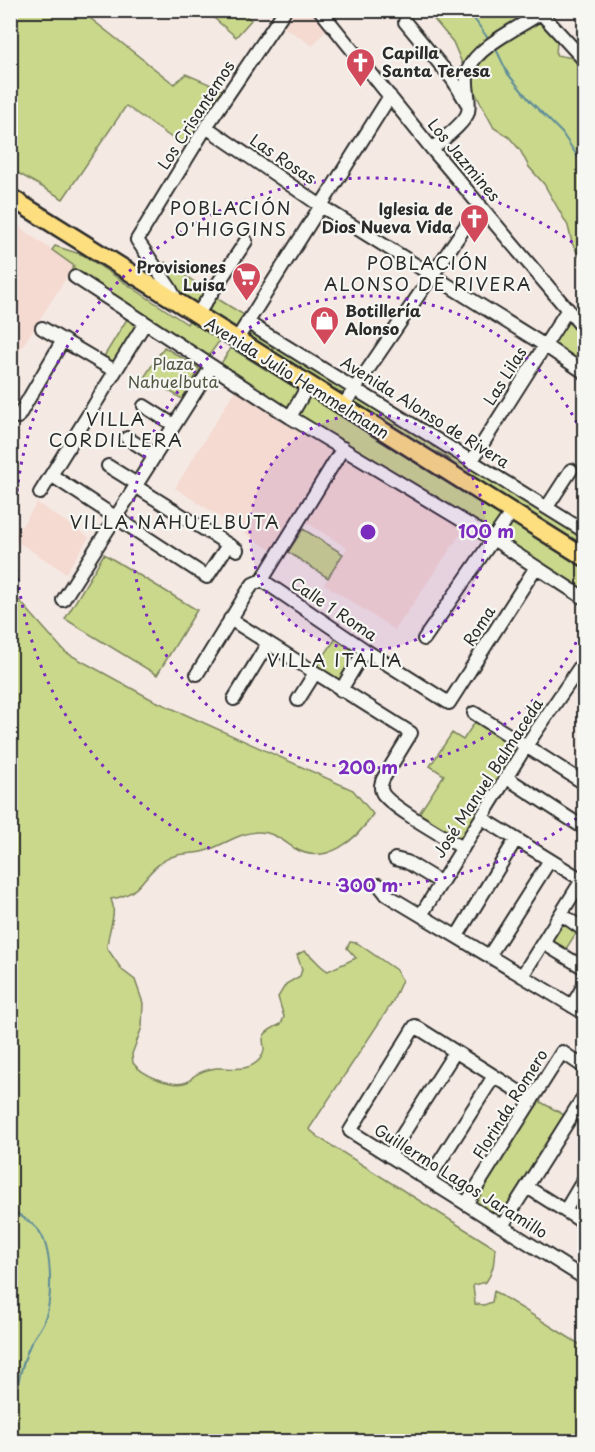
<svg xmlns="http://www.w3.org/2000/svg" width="595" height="1452" font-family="'Playpen Sans',sans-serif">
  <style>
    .built { fill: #f4dad1 }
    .green { fill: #cad88c; stroke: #7a825c; stroke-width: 1.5 }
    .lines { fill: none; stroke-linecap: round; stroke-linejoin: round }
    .stream { stroke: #5f8d98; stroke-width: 2 }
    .minor-casing { stroke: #2b2b2b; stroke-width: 16 }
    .highway-casing { stroke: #2b2b2b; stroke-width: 21 }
    .minor { stroke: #f6f6f2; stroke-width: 12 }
    .highway { stroke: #fedf80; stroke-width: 16 }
    .ring { fill: none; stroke: #7b2cbf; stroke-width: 3; stroke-dasharray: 3 6 }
    .labels { text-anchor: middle; stroke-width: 4.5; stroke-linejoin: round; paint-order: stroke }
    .poi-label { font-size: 16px; font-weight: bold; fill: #2b2b2b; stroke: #f6f6f2; text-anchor: start }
    .street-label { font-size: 16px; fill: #2b2b2b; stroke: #f6f6f2 }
    .park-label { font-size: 16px; fill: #535643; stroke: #f6f6f2 }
    .neighbourhood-label { font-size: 18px; letter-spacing: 1.5px; fill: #2b2b2b; stroke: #f6f6f2 }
    .centre { fill: #7b2cbf; stroke: #f6f6f2; stroke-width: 3 }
    .ring-label { font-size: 18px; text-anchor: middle; font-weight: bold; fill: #7b2cbf; stroke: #f6f6f2; stroke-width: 4.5; stroke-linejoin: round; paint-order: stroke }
  </style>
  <rect width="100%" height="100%" fill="#f5e9e3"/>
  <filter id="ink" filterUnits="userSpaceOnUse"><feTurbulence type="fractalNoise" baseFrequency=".0167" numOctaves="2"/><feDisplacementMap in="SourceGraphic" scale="12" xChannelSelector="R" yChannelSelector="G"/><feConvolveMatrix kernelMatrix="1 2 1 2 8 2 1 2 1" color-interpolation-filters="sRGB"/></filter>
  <g filter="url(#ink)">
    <path class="built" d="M312 10 327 28 313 46 282 26 293 11Z
      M18 226 74 266 11 364V236Z
      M237 387 336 452 274 552 175 488Z
      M346 456 464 529 395 630 324 584 347 548 306 522Z
      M37 503 89 537 66 573 13 539Z"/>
    <path class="green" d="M11 10 81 11 174 84 186 74 223 90 185 147 126 106 63 199 11 169Z
      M210 11H240L251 20 236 37 208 13Z
      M422 11H528L557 41 556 55 584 60V265L572 243 568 226 544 184 529 167 520 150 509 137 494 128 473 89 453 42 432 17Z
      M55 246 83 255 187 324 189 320 220 340 208 357 177 339 71 271 74 266 52 250Z
      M165 262 208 291 198 307 177 291 161 270Z
      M213 296 244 315 234 330 203 312Z
      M127 319 138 326 114 364 103 358Z
      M567 323 574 324 584 337V369L551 343Z
      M254 331 584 537V546L459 472C450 458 440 450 423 450L246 339Z
      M164 347 200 369 182 399 145 376Z
      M231 348 584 568V591L220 365Z
      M303 529 343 554 328 578 288 552Z
      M104 554 197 610 157 675 65 619Z
      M11 591 65 652 151 699 353 790 373 814C357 840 325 867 294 848 282 840 272 831 257 832 238 833 222 846 205 851 191 855 177 852 165 860 140 875 145 893 111 899 118 915 107 932 107 948L122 970 135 980 143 1003 142 1027 132 1054 133 1063C142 1075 172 1088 187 1082 190 1081 192 1077 194 1076 200 1072 209 1069 216 1068 231 1067 248 1073 260 1059 273 1042 248 1039 281 1024L284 1017 278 997 286 984 300 976 302 969 297 955 304 951C314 956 318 966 328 971L356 958 347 948 350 942 357 943 396 970 402 980 392 1003 309 1129 321 1139 495 1248C494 1261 494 1271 486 1282L473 1285 475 1304 484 1305 492 1302 494 1291 584 1347V1441H11Z
      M336 638 361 654 340 686 315 669Z
      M477 719 519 748 462 839H459L418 815 444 775 430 766 452 733 463 740Z
      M562 919 578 930 564 952 548 941Z
      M537 1100 568 1117 498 1220 473 1205Z"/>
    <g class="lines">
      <path class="stream" d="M468 10 489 40
        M495 47 508 74 531 102 562 133 584 166
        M38 224 48 231
        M234 349 286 380
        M10 1080 13 1124 10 1140
        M10 1206C17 1217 34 1221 41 1234 52 1253 53 1301 44 1321 41 1329 34 1336 30 1345 20 1367 16 1393 10 1417"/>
      <defs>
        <path id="minor" d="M320 10 432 149 584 329
          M538 10 584 60
          M405 22 453 80 467 103
          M206 127 321 206 544 345 584 372
          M432 149C441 141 466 122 468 112 471 99 464 84 468 70 477 45 525 25 545 10
          M75 277 290 417 493 539 584 598
          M177 301 170 288 137 240 206 127 285 10
          M197 315 246 241
          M247 322 584 531
          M42 328 115 371
          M237 339 390 96
          M144 406 174 425
          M343 406 480 205
          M18 417 63 340
          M290 417 309 384
          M127 438 155 456
          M471 462 568 309
          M108 466 137 484
          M51 475 207 577 228 545
          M135 486 237 550
          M40 493 145 323
          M547 507 571 470
          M262 580 365 650 449 703 536 567
          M262 580 343 448
          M63 600 212 366
          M230 619 411 733 383 779C381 784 380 787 382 792 387 805 448 839 463 848
          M424 639 511 513
          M197 674 248 591 253 584 262 580
          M341 690 365 650
          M234 699 268 643
          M298 700 315 673
          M474 713 584 783
          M507 778 584 828
          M482 818 584 881
          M395 859 407 862 440 882
          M379 885 387 895 584 1013
          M561 914 584 930
          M421 915 526 746 584 661
          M457 936 516 839
          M543 943 584 968
          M489 956 550 860
          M522 976 582 880
          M572 1006 584 985
          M532 1100 415 1026 350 1131 584 1278
          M389 1156 455 1052
          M428 1180 494 1076
          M527 1187 584 1223
          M466 1204 562 1052 584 1067
          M565 1211 584 1179
          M502 1226 584 1096"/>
        <path id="highway" d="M10 197 584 557"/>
      </defs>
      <use href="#minor" class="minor-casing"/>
      <use href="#highway" class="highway-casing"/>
      <use href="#minor" class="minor"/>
      <use href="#highway" class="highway"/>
    </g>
  </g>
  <circle cx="368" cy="532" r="118" fill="#7b2cbf" fill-opacity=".12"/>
  <g class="ring">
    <circle cx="368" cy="532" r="118"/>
    <path d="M584 626A236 236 0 1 1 584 438"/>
    <path d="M584 813A354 354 0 1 1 584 251"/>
  </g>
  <defs>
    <symbol id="church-pin" viewBox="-11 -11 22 30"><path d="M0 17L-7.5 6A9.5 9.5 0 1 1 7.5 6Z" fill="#d1495b" stroke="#f6f6f2"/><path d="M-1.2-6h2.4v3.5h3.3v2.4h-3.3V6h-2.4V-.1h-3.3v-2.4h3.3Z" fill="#fff"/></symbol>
    <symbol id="supermarket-pin" viewBox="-11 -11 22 30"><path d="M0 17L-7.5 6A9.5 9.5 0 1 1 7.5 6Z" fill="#d1495b" stroke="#f6f6f2"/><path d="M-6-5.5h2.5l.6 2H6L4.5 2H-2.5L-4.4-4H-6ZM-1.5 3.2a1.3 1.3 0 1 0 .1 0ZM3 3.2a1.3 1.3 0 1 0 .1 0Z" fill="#fff"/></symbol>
    <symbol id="shop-pin" viewBox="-11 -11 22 30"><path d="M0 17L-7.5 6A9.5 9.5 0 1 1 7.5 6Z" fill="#d1495b" stroke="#f6f6f2"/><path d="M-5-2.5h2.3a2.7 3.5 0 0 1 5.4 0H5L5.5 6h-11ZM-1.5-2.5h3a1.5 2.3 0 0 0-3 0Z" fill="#fff"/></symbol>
  </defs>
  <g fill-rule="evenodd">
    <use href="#church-pin" x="344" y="46" width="33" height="45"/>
    <use href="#church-pin" x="458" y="202" width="33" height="45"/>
    <use href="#supermarket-pin" x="230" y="260" width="33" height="45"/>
    <use href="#shop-pin" x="308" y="304" width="33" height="45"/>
  </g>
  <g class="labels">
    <g class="poi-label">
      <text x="382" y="59">Capilla<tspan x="382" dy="18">Santa Teresa</tspan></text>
      <text x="453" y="215" text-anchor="end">Iglesia de<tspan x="453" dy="18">Dios Nueva Vida</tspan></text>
      <text x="226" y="273" text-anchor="end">Provisiones<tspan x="226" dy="18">Luisa</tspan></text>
      <text x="345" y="317">Botillería<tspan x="345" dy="18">Alonso</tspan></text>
    </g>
    <g class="street-label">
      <text transform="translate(196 115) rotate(-57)" y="6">Los Crisantemos</text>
      <text transform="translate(283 159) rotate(34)" y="6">Las Rosas</text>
      <text transform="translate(464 160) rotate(50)" y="6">Los Jazmines</text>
      <text transform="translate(505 376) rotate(-58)" y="6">Las Lilas</text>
      <text transform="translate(297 378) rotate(32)" y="6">Avenida Julio Hemmelmann</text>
      <text transform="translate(425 412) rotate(32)" y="6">Avenida Alonso de Rivera</text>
      <text transform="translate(334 609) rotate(34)" y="6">Calle 1 Roma</text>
      <text transform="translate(479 626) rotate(-57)" y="6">Roma</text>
      <text transform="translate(488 778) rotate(-57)" y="6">José Manuel Balmaceda</text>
      <text transform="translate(510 1104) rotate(-58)" y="6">Florinda Romero</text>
      <text transform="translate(461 1181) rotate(32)" y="6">Guillermo Lagos Jaramillo</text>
    </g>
    <g class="park-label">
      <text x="173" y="370">Plaza<tspan x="173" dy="18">Nahuelbuta</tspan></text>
    </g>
    <g class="neighbourhood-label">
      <text x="231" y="215">POBLACIÓN<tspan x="231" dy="21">O'HIGGINS</tspan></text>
      <text x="428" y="270">POBLACIÓN<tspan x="428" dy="21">ALONSO DE RIVERA</tspan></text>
      <text x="116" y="426">VILLA<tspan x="116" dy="21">CORDILLERA</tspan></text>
      <text x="175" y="529">VILLA NAHUELBUTA</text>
      <text x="335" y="667">VILLA ITALIA</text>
    </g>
  </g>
  <circle cx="368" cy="532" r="9" class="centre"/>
  <g class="ring-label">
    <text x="486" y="538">100 m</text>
    <text x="368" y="774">200 m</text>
    <text x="368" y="892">300 m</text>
  </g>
  <rect width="595" height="1452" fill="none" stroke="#f6f6f2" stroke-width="36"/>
  <rect x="18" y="18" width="559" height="1416" fill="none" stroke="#2b2b2b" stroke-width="2" filter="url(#ink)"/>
</svg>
